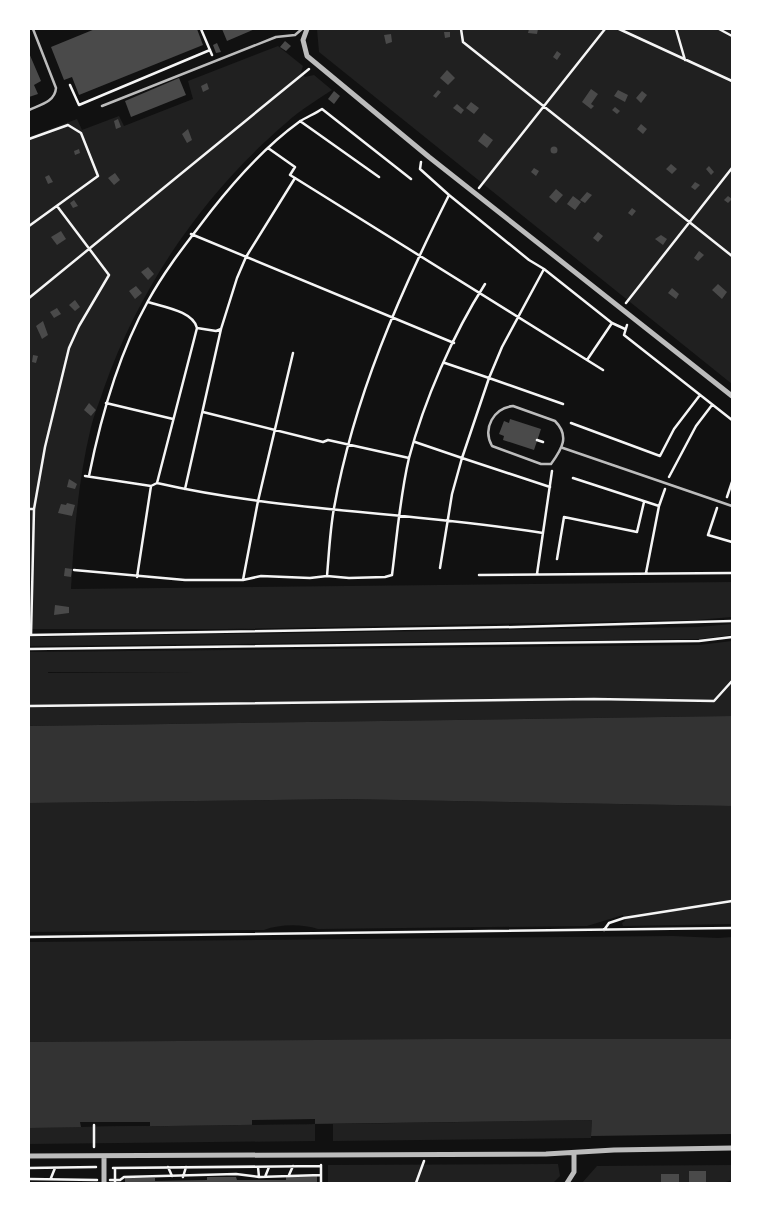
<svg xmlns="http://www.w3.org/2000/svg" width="761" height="1212" font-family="Overpass,sans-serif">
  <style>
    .green { fill: #202020; fill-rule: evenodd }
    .water { fill: #333 }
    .pier { fill: #111 }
    .building { fill: #4a4a4a }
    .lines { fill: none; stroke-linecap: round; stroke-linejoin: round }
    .path { stroke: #f5f5f5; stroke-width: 2.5 }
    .service { stroke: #bcbcbc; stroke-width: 2.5 }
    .minor { stroke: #bcbcbc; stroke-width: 5 }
  </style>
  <rect width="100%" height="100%" fill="#111"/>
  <path class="green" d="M317 29H732V384L319 52Z
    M278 46 303 66 301 72 305 77 314 75 332 90C317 100 300 110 286 123 204 193 140 286 104 388 100 401 94 414 91 427 78 481 74 534 71 589L732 582V617L696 620 226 629H29V137L77 119 82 130 119 116 124 126 193 99 188 81Z
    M732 624V635L699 639 29 646V637L698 627Z
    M732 641V716L29 726V652L699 645ZM48 673V672L193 673Z
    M345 799 732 806V924L623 926 622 923 625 921 623 915 587 926 318 929C302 924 280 924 264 930L29 932V803Z
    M673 936 718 938 732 937V1039L29 1042V942Z
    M592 1120 591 1138 333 1141V1124Z
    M315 1124V1141L29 1144V1128Z
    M558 1164 560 1176 553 1183H328V1165Z
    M732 1165V1180L723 1183H582L597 1166Z"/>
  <path class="water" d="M732 716V806L345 799 29 803V726Z
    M449 1039H732V1134L591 1136 592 1120 29 1128V1042Z"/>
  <path class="pier" d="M315 1119V1124L252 1125V1120Z
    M80 1122H150V1126L81 1127Z"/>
  <path class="building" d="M95 29H197L203 45 79 95 72 77 64 80 51 47Z
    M222 29H255L227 41Z
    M529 29H538L537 34 528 33Z
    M444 32H450V37L445 38Z
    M391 34 392 42 386 44 384 35Z
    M285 41 291 46 286 51 280 47Z
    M217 43 221 52 216 53 213 45Z
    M557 51 561 54 557 60 553 57Z
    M29 53 41 81 34 85 38 94 29 97Z
    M447 70 455 78 448 85 440 78Z
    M179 78 186 95 131 117 125 101Z
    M207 83 209 89 203 92 201 86Z
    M591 89 598 94 591 104 594 106 591 109 582 102Z
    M438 90 441 92 436 98 433 96Z
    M618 90 628 95 625 102 614 96Z
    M334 91 340 96 334 104 328 99Z
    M642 91 647 95 641 103 636 98Z
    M471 102 479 108 474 114 466 108Z
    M457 104 464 110 461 114 453 108Z
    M615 107 620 111 617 114 612 110Z
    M118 119 121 127 116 129 114 121Z
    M641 124 647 129 643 134 637 129Z
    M188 129 192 140 187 143 182 134Z
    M484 133 493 140 487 148 478 141Z
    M550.5 150a3.5 3.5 0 1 1 7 0a3.5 3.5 0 1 1-7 0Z
    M79 149 80 153 75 155 74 151Z
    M671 164 677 169 672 174 666 169Z
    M709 166 714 172 711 175 706 169Z
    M534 168 539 171 536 176 531 172Z
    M115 173 120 180 114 185 108 178Z
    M49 175 53 182 48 184 45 177Z
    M695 182 700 185 695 190 691 187Z
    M556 189 563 195 556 203 549 197Z
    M587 192 592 195 585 203 580 200Z
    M573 196 581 202 575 210 567 204Z
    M728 196 732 199 728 203 724 200Z
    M74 200 78 206 73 208 70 203Z
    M632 208 636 211 632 216 628 213Z
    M61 231 66 239 57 245 51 237Z
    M598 232 603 236 598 242 593 238Z
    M661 235 667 239 663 245 655 239Z
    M699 251 704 255 698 261 694 258Z
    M148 267 154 274 148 280 141 272Z
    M718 284 727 292 722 299 712 290Z
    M136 286 142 293 135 299 129 291Z
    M672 288 679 294 676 299 668 293Z
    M75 300 80 307 75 311 69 305Z
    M57 308 61 314 54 318 50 312Z
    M43 321 48 335 42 339 36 326Z
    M33 355 38 356 36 363 32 362Z
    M89 403 96 410 91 416 84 410Z
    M510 419 541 429 534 450 503 440 504 436 499 434 504 421 509 423Z
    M69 479 77 484 75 489 67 487Z
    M67 503 75 505 72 516 58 513 61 504 66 505Z
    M65 568 72 569 71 577 64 576Z
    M55 605 69 607V613L54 615Z
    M689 1171H706V1183H689Z
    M661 1174H679V1183H661Z
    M317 1176V1183H125V1178H155V1181L207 1180V1177H236L237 1180H286V1177Z"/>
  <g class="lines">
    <path class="path" d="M201 29 212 55
      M461 29 463 42 732 256
      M619 29 732 81
      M676 29 685 60
      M719 29 732 36
      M70 85 79 105 210 50
      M300 121 379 177
      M29 139 68 125 81 133 98 176 29 226
      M268 148 295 167 290 175 295 178
      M421 162 420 169 449 195 529 260 544 269 502 347 489 378 445 363
      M479 188 605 29
      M191 234 454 343
      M544 269 612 323 625 329
      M29 298 309 69
      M148 302C163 307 193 311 197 328
      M626 303 732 168
      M627 325 624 335 732 420
      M221 329 216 331 197 328 157 483C284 512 414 512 543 533
      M587 360 612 323
      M106 403 173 419
      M203 412 323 442 328 440 409 458
      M571 423 660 456 674 429 700 395
      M537 440 543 442
      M415 442 462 458 489 378 563 404
      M85 476 151 486 157 483
      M89 476C101 416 118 355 148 301 166 268 189 240 211 211 236 179 266 146 299 122 306 117 315 114 322 109L411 179
      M669 477 696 426 712 405
      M573 478 659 506
      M185 489 221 329 237 278 246 257 295 178 603 370
      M727 497 732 482
      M717 508 708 535 732 542
      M29 509H34
      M557 559 564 517 637 532 644 502
      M440 568 452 494 462 458 550 487
      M74 570 185 580H243L261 576 310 578 327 576 349 578 385 577 392 575C397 536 400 496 409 458 424 401 453 334 485 284
      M646 573 659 506 665 489
      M537 574 552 471
      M479 575 732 573
      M327 576C329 553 330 530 334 508 354 397 399 295 449 195
      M137 577 151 486
      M243 580 258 501 293 353
      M29 635 516 627 732 621
      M31 635 34 509 45 447 69 348 79 326 109 275 57 206
      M29 649 699 641 732 637
      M29 706 594 699 714 701 732 681
      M604 930 609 923 624 918 732 901
      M29 937 732 928
      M94 1147V1125
      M321 1165V1183
      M168 1167 172 1176
      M29 1168 96 1167
      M113 1168 321 1166
      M289 1175 293 1166
      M183 1177 186 1167
      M259 1177 321 1175
      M265 1177 269 1167
      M51 1178 55 1168
      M29 1179 97 1180
      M110 1180H120L124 1177 236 1174 259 1177 258 1167
      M115 1183V1168
      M416 1183 424 1161"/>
    <path class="service" d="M102 106 276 37 295 35 302 29
      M29 110C40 105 55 102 56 88L33 29
      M513 406 555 421C570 436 562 449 551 464H541L492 446C482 428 494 408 513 406Z
      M563 448 732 506"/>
    <path class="minor" d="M307 29 303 40 307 56 429 157 732 396
      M29 1156 546 1154 614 1150 732 1148
      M104 1183V1156
      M567 1183 574 1172V1154"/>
  </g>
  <rect width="761" height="1212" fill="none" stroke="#ffffff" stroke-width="60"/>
</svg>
